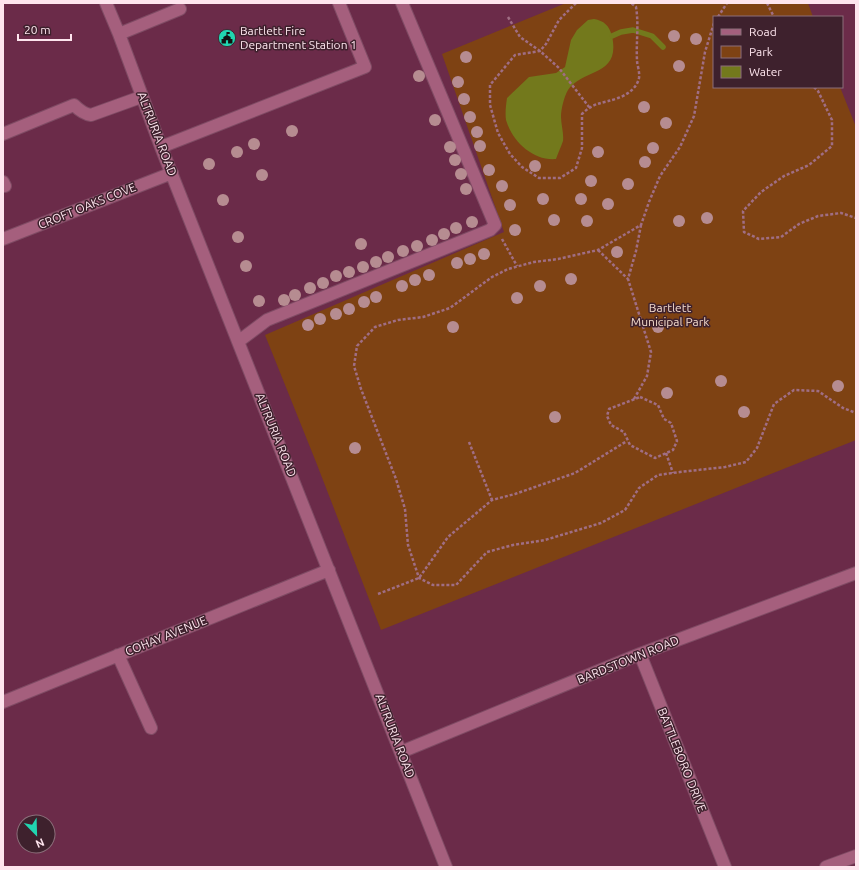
<svg xmlns="http://www.w3.org/2000/svg" width="859" height="870" font-family="Ubuntu,sans-serif">
  <style>
    .green { fill: #7e4213 }
    .water { fill: #73791c }
    .lines { fill: none; stroke-linecap: round; stroke-linejoin: round }
    .stream { stroke: #73791c; stroke-width: 5.5 }
    .minor-casing { stroke: #7f4b64; stroke-width: 14 }
    .path { stroke: #a06e84; stroke-width: 2.5; stroke-dasharray: 3 2; stroke-linecap: butt }
    .minor { stroke: #a55f7d; stroke-width: 12 }
    .tree { fill: #b68c91 }
    .labels { text-anchor: middle; stroke-width: 3; stroke-linejoin: round; paint-order: stroke }
    .poi-label { font-size: 12px; fill: #fee5ee; stroke: #3e212d; text-anchor: start }
    .street-label { font-size: 12px; fill: #fee5ee; stroke: #3e212d }
    .park-label { font-size: 12px; fill: #f4dbcc; stroke: #3e212d }
  </style>
  <rect width="100%" height="100%" fill="#6b2b49"/>
  <path class="green" d="M566 3H808L813 17H714V87H840L856 127V440L381 630 316 462 265 335 504 232 442 54Z"/>
  <path class="water" d="M594 19C604 21 609 25 612 36 621 77 583 68 568 90 564 97 561 109 561 117 561 124 564 134 563 141 561 147 558 153 556 159 533 161 512 141 506 120 505 113 506 105 507 98L529 77 556 73 565 67 571 40 577 30 588 20Z"/>
  <g class="lines">
    <path class="stream" d="M612 36 621 32 633 30 652 36 663 47"/>
    <defs>
      <path id="minor" d="M106 3 119 34 161 147 446 867
        M119 34 180 9
        M3 134 74 105C79 110 84 114 91 115L141 97
        M161 147 365 67 339 3
        M3 182 5 186
        M3 239 172 173
        M239 341 267 320 490 230 495 225 402 3
        M640 654 725 867
        M118 655 151 728
        M3 702 329 570
        M401 752 640 654 856 573
        M826 867 856 856"/>
    </defs>
    <use href="#minor" class="minor-casing"/>
    <path class="path" d="M576 3 559 20 546 44 540 51 515 55 490 85V105L498 133 510 154 522 167 539 178H560L576 168 582 148V114C595 101 603 104 618 98 627 95 637 88 639 78 640 72 637 65 637 60 636 42 639 25 636 7L631 3
      M767 3 774 17
      M508 17 520 37 540 51 559 68 589 107
      M718 17 727 3
      M714 23 705 52 694 116 680 147 660 176 649 202 641 225 598 250 558 259 534 262 508 269 492 277 450 308 423 317 398 320 375 327 357 346 354 366 361 389 396 479 405 509 408 545 419 578 433 585H456L487 552 513 545 545 540 601 523 625 510 639 488 658 475 680 472 725 467 746 462 757 448 774 404 794 390 818 391 843 408 856 413
      M814 87 818 91 832 120V146L809 165 784 176 761 192 743 211 744 232 759 239 781 237 799 224 818 216 841 213 856 218
      M502 239 517 266
      M598 250 628 279
      M640 397 658 405 664 419 671 423 677 441 673 450 655 458 630 445 624 432 611 425 607 416 609 409Z
      M634 399 647 376 651 352 628 279 636 251 641 225
      M469 442 492 500
      M666 453 673 473
      M378 594 419 578 448 537 492 500 515 494 575 473 627 441"/>
    <use href="#minor" class="minor"/>
  </g>
  <g class="tree">
    <circle cx="674" cy="36" r="6"/>
    <circle cx="696" cy="39" r="6"/>
    <circle cx="466" cy="57" r="6"/>
    <circle cx="679" cy="66" r="6"/>
    <circle cx="419" cy="76" r="6"/>
    <circle cx="458" cy="82" r="6"/>
    <circle cx="464" cy="99" r="6"/>
    <circle cx="644" cy="107" r="6"/>
    <circle cx="470" cy="117" r="6"/>
    <circle cx="435" cy="120" r="6"/>
    <circle cx="666" cy="123" r="6"/>
    <circle cx="292" cy="131" r="6"/>
    <circle cx="477" cy="132" r="6"/>
    <circle cx="254" cy="144" r="6"/>
    <circle cx="480" cy="146" r="6"/>
    <circle cx="450" cy="147" r="6"/>
    <circle cx="653" cy="148" r="6"/>
    <circle cx="237" cy="152" r="6"/>
    <circle cx="598" cy="152" r="6"/>
    <circle cx="455" cy="160" r="6"/>
    <circle cx="645" cy="162" r="6"/>
    <circle cx="209" cy="164" r="6"/>
    <circle cx="535" cy="166" r="6"/>
    <circle cx="489" cy="170" r="6"/>
    <circle cx="461" cy="174" r="6"/>
    <circle cx="262" cy="175" r="6"/>
    <circle cx="591" cy="181" r="6"/>
    <circle cx="628" cy="184" r="6"/>
    <circle cx="502" cy="186" r="6"/>
    <circle cx="466" cy="189" r="6"/>
    <circle cx="543" cy="199" r="6"/>
    <circle cx="581" cy="199" r="6"/>
    <circle cx="223" cy="200" r="6"/>
    <circle cx="608" cy="204" r="6"/>
    <circle cx="510" cy="205" r="6"/>
    <circle cx="707" cy="218" r="6"/>
    <circle cx="554" cy="220" r="6"/>
    <circle cx="587" cy="221" r="6"/>
    <circle cx="679" cy="221" r="6"/>
    <circle cx="472" cy="222" r="6"/>
    <circle cx="456" cy="228" r="6"/>
    <circle cx="515" cy="230" r="6"/>
    <circle cx="444" cy="234" r="6"/>
    <circle cx="238" cy="237" r="6"/>
    <circle cx="432" cy="240" r="6"/>
    <circle cx="361" cy="244" r="6"/>
    <circle cx="417" cy="246" r="6"/>
    <circle cx="403" cy="251" r="6"/>
    <circle cx="617" cy="252" r="6"/>
    <circle cx="484" cy="254" r="6"/>
    <circle cx="388" cy="257" r="6"/>
    <circle cx="470" cy="259" r="6"/>
    <circle cx="376" cy="262" r="6"/>
    <circle cx="457" cy="263" r="6"/>
    <circle cx="246" cy="266" r="6"/>
    <circle cx="363" cy="267" r="6"/>
    <circle cx="349" cy="272" r="6"/>
    <circle cx="429" cy="275" r="6"/>
    <circle cx="336" cy="276" r="6"/>
    <circle cx="571" cy="279" r="6"/>
    <circle cx="415" cy="280" r="6"/>
    <circle cx="323" cy="283" r="6"/>
    <circle cx="402" cy="286" r="6"/>
    <circle cx="540" cy="286" r="6"/>
    <circle cx="310" cy="288" r="6"/>
    <circle cx="295" cy="295" r="6"/>
    <circle cx="376" cy="297" r="6"/>
    <circle cx="517" cy="298" r="6"/>
    <circle cx="284" cy="300" r="6"/>
    <circle cx="259" cy="301" r="6"/>
    <circle cx="364" cy="302" r="6"/>
    <circle cx="349" cy="309" r="6"/>
    <circle cx="336" cy="314" r="6"/>
    <circle cx="320" cy="319" r="6"/>
    <circle cx="308" cy="325" r="6"/>
    <circle cx="453" cy="327" r="6"/>
    <circle cx="658" cy="327" r="6"/>
    <circle cx="721" cy="381" r="6"/>
    <circle cx="838" cy="386" r="6"/>
    <circle cx="667" cy="393" r="6"/>
    <circle cx="744" cy="412" r="6"/>
    <circle cx="555" cy="417" r="6"/>
    <circle cx="355" cy="448" r="6"/>
  </g>
  <defs>
    <symbol id="civic-disc" viewBox="-11 -11 22 22"><circle r="9.5" fill="#21d5b0" stroke="#3e212d"/><path d="M-.6-6.5H3V-4.5H.6V-3L4-1V1h2V6H-6V1h2V-1L-.6-3ZM-1.2 2.5V6h2.4V2.5Z" fill="#111"/></symbol>
  </defs>
  <g fill-rule="evenodd">
    <use href="#civic-disc" x="217" y="28" width="20" height="20"/>
  </g>
  <g class="labels">
    <g class="poi-label">
      <text x="240" y="35">Bartlett Fire<tspan x="240" dy="14">Department Station 1</tspan></text>
    </g>
    <g class="street-label">
      <text transform="translate(157 134) rotate(69)" y="4">ALTRURIA ROAD</text>
      <text transform="translate(87 206) rotate(-22)" y="4">CROFT OAKS COVE</text>
      <text transform="translate(276 435) rotate(68)" y="4">ALTRURIA ROAD</text>
      <text transform="translate(166 636) rotate(-22)" y="4">COHAY AVENUE</text>
      <text transform="translate(628 660) rotate(-22)" y="4">BARDSTOWN ROAD</text>
      <text transform="translate(395 736) rotate(69)" y="4">ALTRURIA ROAD</text>
      <text transform="translate(682 760) rotate(68)" y="4">BATTLEBORO DRIVE</text>
    </g>
    <g class="park-label">
      <text x="670" y="312">Bartlett<tspan x="670" dy="14">Municipal Park</tspan></text>
    </g>
  </g>
  <rect width="859" height="870" fill="none" stroke="#fee5ee" stroke-width="8"/>
  <rect x="713" y="16" width="130" height="72" fill="#3e212d" stroke="#8b6f7a"/>
  <rect x="721" y="29" width="20" height="6" fill="#a55f7d" stroke="#8b6f7a"/>
  <text x="749" y="36" font-size="12" fill="#fee5ee">Road</text>
  <rect x="721" y="46" width="20" height="12" fill="#7e4213" stroke="#8b6f7a"/>
  <text x="749" y="56" font-size="12" fill="#fee5ee">Park</text>
  <rect x="721" y="66" width="20" height="12" fill="#73791c" stroke="#8b6f7a"/>
  <text x="749" y="76" font-size="12" fill="#fee5ee">Water</text>
  <g transform="translate(36 834) rotate(157)"><circle r="19" fill="#3e212d" stroke="#8b6f7a"/>
  <path d="M0-3L7 15L0 10L-7 15Z" fill="#21d5b0"/>
  <text y="-6" font-size="11" font-weight="bold" text-anchor="middle" fill="#fee5ee">N</text>
  </g>
  <path d="M18 34v6h53v-6" fill="none" stroke="#fee5ee" stroke-width="2"/>
  <text x="24" y="34" font-size="12" fill="#fee5ee" stroke="#3e212d" stroke-width="3" paint-order="stroke">20 m</text>
</svg>
